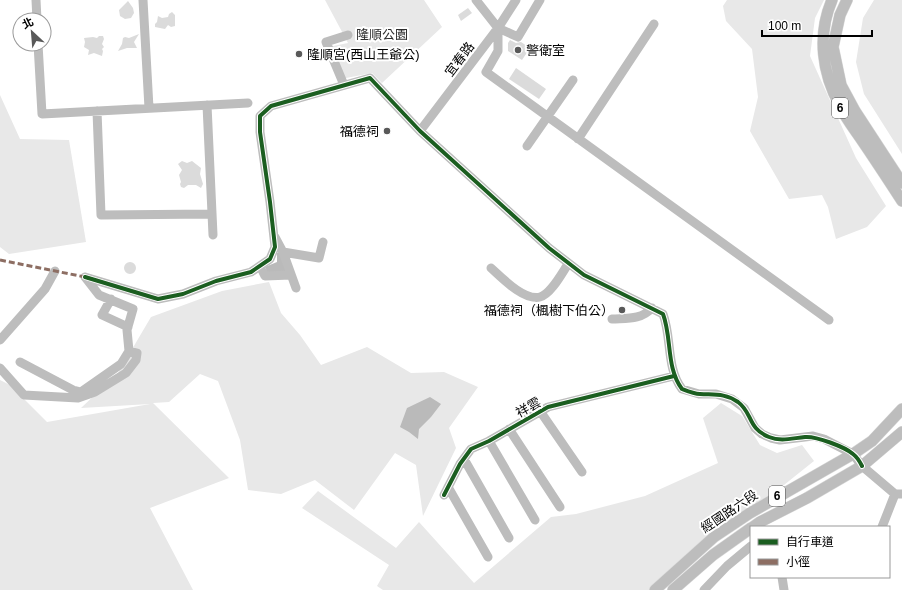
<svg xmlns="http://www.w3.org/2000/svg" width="902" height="590" font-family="Helvetica,'Noto Sans TC',sans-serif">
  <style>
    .green { fill: #e8e8e8 }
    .water { fill: #bababa }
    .building { fill: #dbdbdb }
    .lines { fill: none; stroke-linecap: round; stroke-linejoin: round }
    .major-casing { stroke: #dbdbdb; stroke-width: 12 }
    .minor { stroke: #bdbdbd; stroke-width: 9 }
    .major { stroke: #bdbdbd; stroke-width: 11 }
    .quiet { stroke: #8d6e63; stroke-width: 3; stroke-dasharray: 6 3; stroke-linecap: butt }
    .cycleway-casing { stroke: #fff; stroke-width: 6 }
    .cycleway { stroke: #1b5e20; stroke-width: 4 }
    .poi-dot { fill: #595959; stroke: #fff; stroke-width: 1.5 }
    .labels { text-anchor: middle; stroke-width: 4; stroke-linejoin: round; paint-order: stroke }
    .shield { fill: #fff; stroke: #4c4c4c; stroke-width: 1 }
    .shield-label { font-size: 12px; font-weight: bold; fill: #000 }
    .park-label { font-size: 13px; fill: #2c2c2c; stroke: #fff }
    .poi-label { font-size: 13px; fill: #000; stroke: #fff; text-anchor: start }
    .street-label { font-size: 13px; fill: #000; stroke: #fff }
  </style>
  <rect width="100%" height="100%" fill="#fff"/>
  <path class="green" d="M325 0H424L442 27 382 83 372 73 341 79 328 47 348 43Z
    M727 0H824L815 18 810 56 856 158 886 206 867 227 836 239 828 207 822 195 789 199 750 131 758 97 752 49 726 21 723 6Z
    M874 0H902V154L864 94 856 62 863 18Z
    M0 95 20 139 69 140 86 242 9 254 0 247Z
    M269 282 281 313 300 335 321 365 367 347 411 373 444 372 478 387 449 428 456 448 423 516 416 465 395 453 354 510 315 480 281 494 248 490 240 440 218 381 200 374 169 402 153 403 229 478 150 508 193 590H0V380L10 385 47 422 150 404 81 408 118 373 151 317 222 291Z
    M721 403 742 416 760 445 777 453 802 445 814 461 652 590H383L377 586 389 565 302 508 318 491 396 548 419 522 474 583 551 517 576 514 645 496 718 463 703 418Z"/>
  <path class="water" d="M279 252 286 271 268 274 265 267 277 262V253Z
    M430 397 441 404 431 417 419 429 418 439 409 432 400 427 407 408Z"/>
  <path class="building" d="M128 1 133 8 134 13 131 18 125 19 120 16 119 10Z
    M468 8 472 13 461 21 458 15Z
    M172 12 175 15V26L171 27 168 25 165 29 155 27V24L157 22 158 16 162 18 168 17 169 14Z
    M139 34 134 42 137 48H127L118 51 122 44 123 38 125 37 129 38Z
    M99 36H103L104 39 102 44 104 47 102 49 103 51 102 56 94 53 88 55 89 50 84 47 85 42 84 38 93 37 97 38Z
    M510 40 516 43 521 42 530 48 522 60 508 51V43Z
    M516 68 546 89 539 99 509 79Z
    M182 161 187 163 192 161 201 168 200 174 203 184 201 188 196 185H188L184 188 181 187 180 184 181 182 179 175 182 170 178 164Z
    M124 268a6 6 0 1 1 12 0a6 6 0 1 1-12 0Z"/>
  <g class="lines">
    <defs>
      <path id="major" d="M832 0C817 35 822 73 840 106 846 119 855 130 863 142 876 161 889 181 902 201
        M847 0 840 15 833 47 841 85 855 111 902 183
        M753 527 760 522 807 498 862 466 902 432
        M655 590 714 537 750 513 853 454 872 441 902 409
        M673 590 713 555 751 528"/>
    </defs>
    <use href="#major" class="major-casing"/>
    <path class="minor" d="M36 0 37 20
      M143 0 149 108
      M476 0 498 28 518 37 540 0
      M498 28V51L486 72 829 320
      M38 44 42 114 248 103
      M344 85 326 42 348 35
      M207 105 213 235
      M97 111 101 215 212 214
      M420 131 498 28 516 0
      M578 139 654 24
      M527 146 573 80
      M275 237 283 252 319 258 323 242
      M283 252 296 288
      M491 268C502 278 524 301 540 297 551 294 562 273 568 264
      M263 272 265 276 291 275
      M85 277 158 299 183 294 216 281 251 272 270 259 275 247 270 202 260 132V116L271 106 370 78 420 131 549 248 584 275 663 314C672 338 666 368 682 389L699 394H716L732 399 744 408 755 428 762 434 771 438 780 440 813 436 824 439 853 454 862 466 895 494H902
      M111 299 102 315 128 327
      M612 319C627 318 641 320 652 308
      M0 340 45 289 55 271
      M20 362 73 390 81 392 121 364 129 351 127 330 133 309 99 295 85 277
      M0 368 24 395 78 398 95 392 126 373 136 360 137 353 129 351
      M540 411 582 472
      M509 429 560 507
      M489 441 535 520
      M464 459 509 538
      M448 487 488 557
      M444 495 460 464 471 449 489 441 548 407 674 376
      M882 527 895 494
      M782 577 784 590
      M704 590 727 566 751 546"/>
    <use href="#major" class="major"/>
    <path class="quiet" d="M0 260 85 277"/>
    <defs>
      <path id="cycleway" d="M85 277 158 299 183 294 216 281 251 272 270 259 275 247 270 202 260 132V116L271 106 370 78 420 131 549 248 584 275 663 314C672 338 666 368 682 389 687 391 694 394 700 394 714 395 725 393 738 402 753 413 747 428 769 437 781 442 793 438 805 437 816 436 845 447 853 454 857 457 860 462 862 466
        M444 495 460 464 471 449 489 441 548 407 674 376"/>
    </defs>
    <use href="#cycleway" class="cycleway-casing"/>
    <use href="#cycleway" class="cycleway"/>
  </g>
  <g class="poi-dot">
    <circle cx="518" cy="50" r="4"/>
    <circle cx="299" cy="54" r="4"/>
    <circle cx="387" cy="131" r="4"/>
    <circle cx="622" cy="310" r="4"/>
  </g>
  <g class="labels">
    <g class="shield">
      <rect x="832" y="98" width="16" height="20" rx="3"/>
      <rect x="769" y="486" width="16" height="20" rx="3"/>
    </g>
    <g class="shield-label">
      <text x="840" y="112">6</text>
      <text x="777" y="500">6</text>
    </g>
    <g class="park-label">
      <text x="382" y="39">隆順公園</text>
    </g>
    <g class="poi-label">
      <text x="526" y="55">警衛室</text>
      <text x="307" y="59">隆順宮(西山王爺公)</text>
      <text x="379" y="136" text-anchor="end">福德祠</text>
      <text x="614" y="315" text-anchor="end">福德祠（楓樹下伯公）</text>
    </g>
    <g class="street-label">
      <text transform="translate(459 59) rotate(-53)" y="5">宜春路</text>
      <text transform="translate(528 407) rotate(-29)" y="5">祥雲</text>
      <text transform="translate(729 511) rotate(-34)" y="5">經國路六段</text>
    </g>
  </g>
  <rect x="750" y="526" width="140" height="52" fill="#ffffff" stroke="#999999"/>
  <rect x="758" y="539" width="20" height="6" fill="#1b5e20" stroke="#999999"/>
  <text x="786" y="546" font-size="12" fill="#000000">自行車道</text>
  <rect x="758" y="559" width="20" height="6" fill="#8d6e63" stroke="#999999"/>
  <text x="786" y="566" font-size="12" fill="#000000">小徑</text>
  <g transform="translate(32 32) rotate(334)"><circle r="19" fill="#ffffff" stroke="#999999"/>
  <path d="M0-3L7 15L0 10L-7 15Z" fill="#595959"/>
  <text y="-6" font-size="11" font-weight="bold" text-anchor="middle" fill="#000000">北</text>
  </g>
  <path d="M762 30v6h110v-6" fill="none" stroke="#000000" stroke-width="2"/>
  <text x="768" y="30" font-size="12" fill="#000000" stroke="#ffffff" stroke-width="3" paint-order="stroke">100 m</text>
</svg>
